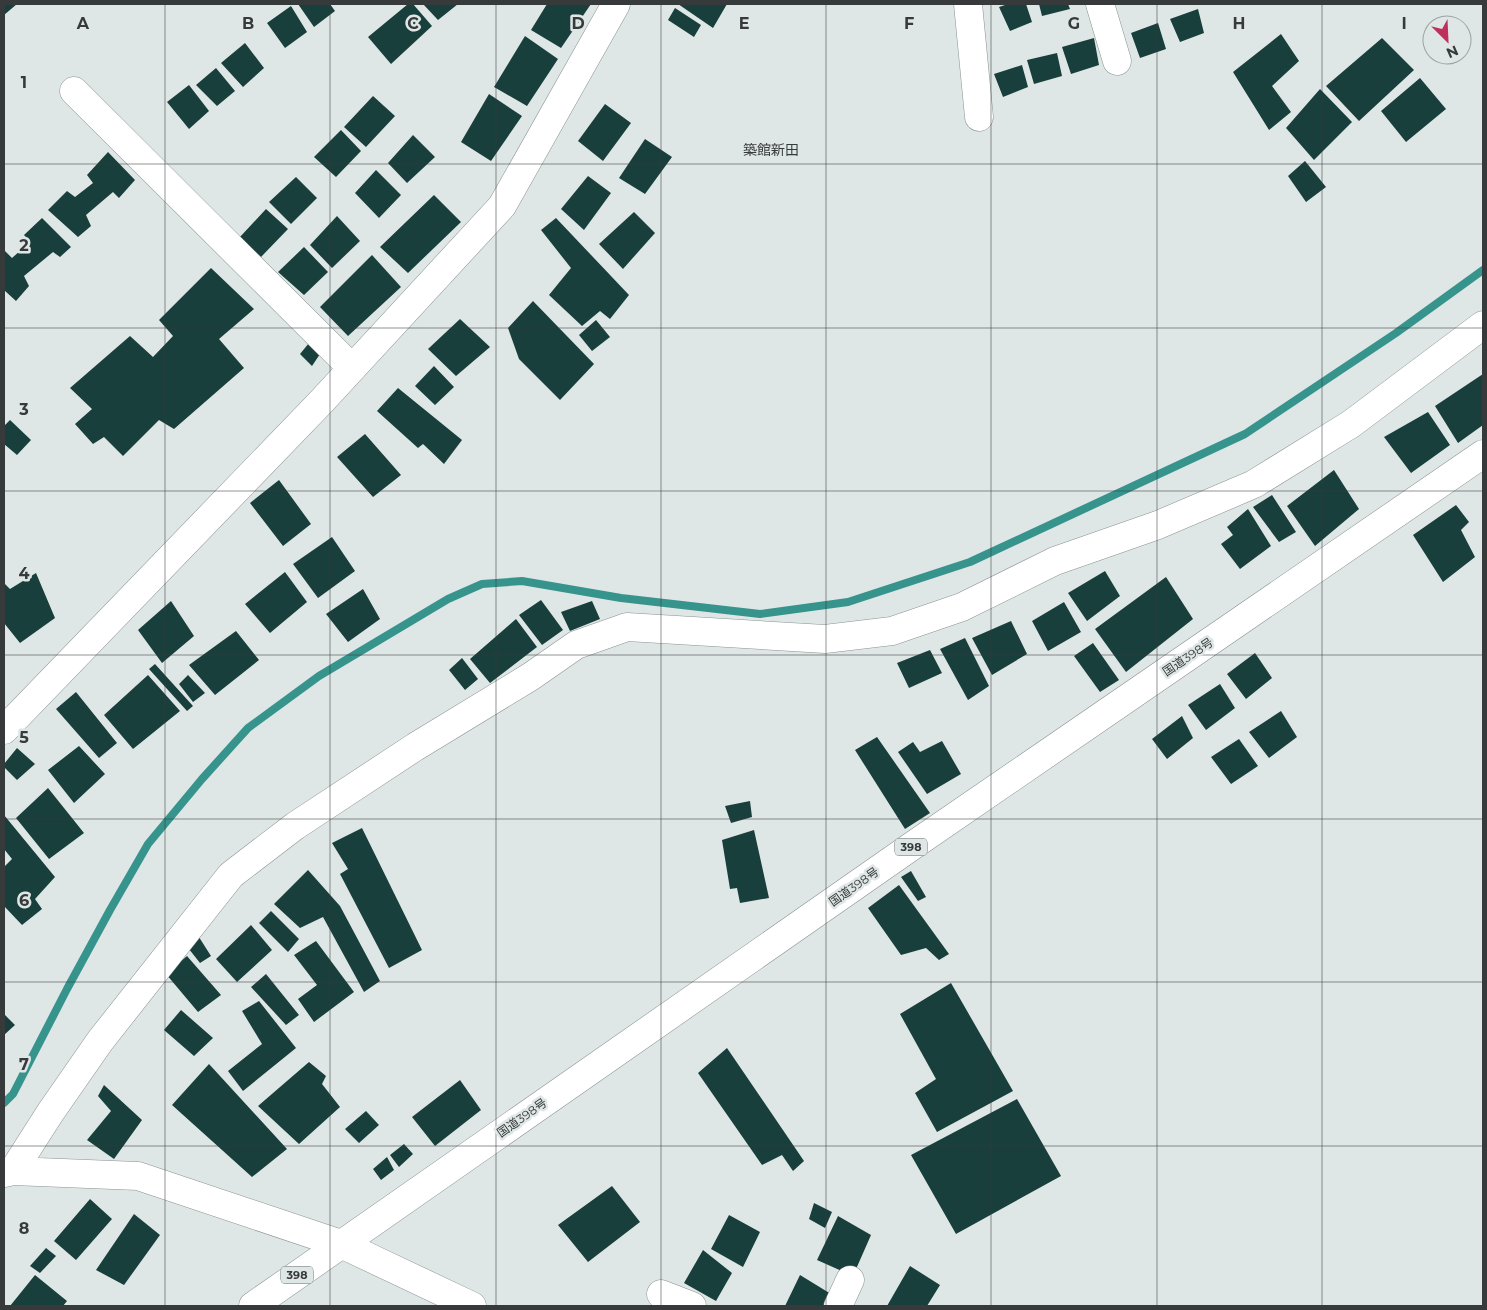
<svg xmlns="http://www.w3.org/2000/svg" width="1487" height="1310" font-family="Montserrat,'Noto Sans JP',sans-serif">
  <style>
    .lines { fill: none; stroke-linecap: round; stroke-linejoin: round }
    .stream { stroke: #37948d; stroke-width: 8 }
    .building { fill: #183f3c }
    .minor-casing { stroke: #8b9392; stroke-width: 29 }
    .highway-casing { stroke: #8b9392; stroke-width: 29 }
    .minor { stroke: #fff; stroke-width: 28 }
    .highway { stroke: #fff; stroke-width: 28 }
    .grid { fill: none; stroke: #373a3a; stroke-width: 1; stroke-opacity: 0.55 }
    .labels { text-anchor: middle; stroke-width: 5; stroke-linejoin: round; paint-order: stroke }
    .shield { fill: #dfe7e6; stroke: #696e6e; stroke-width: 1 }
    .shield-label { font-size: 11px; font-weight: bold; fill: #373a3a }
    .street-label { font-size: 12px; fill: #373a3a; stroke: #dfe7e6 }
    .neighbourhood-label { font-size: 14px; fill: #373a3a; stroke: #dfe7e6 }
    .grid-label { font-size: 16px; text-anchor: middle; font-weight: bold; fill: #373a3a; stroke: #dfe7e6; stroke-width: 5; stroke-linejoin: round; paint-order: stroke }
  </style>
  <rect width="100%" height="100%" fill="#dfe7e6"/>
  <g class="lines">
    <path class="stream" d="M4 1103 13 1094 67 989 110 910 148 844 202 779 248 728 319 676 448 599 482 584 522 581 621 598 760 614 848 602 970 562 1245 434 1396 333 1483 270"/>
  </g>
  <path class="building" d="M4 4H17L4 15Z
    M298 4H330L335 11 314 27Z
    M408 4H413L432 26 391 64 368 37Z
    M423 4H458L438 20Z
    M547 4H591L561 48 531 30Z
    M678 4H727L713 28Z
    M1008 4H1026L1032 22 1010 31 999 7Z
    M1039 4H1068L1070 9 1042 16Z
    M291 6 307 32 285 48 267 23Z
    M675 8 701 25 694 37 668 20Z
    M1198 9 1204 33 1180 42 1170 19Z
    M1158 23 1166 49 1140 58 1131 33Z
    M1281 34 1299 61 1272 86 1291 112 1269 130 1233 72Z
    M525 36 558 59 527 106 494 87Z
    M1094 38 1099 65 1071 74 1062 47Z
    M1382 38 1414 70 1359 121 1326 86Z
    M245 43 264 68 243 87 221 63Z
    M1057 53 1062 76 1034 84 1027 60Z
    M1022 65 1028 87 1003 97 994 74Z
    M216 68 235 91 217 106 196 85Z
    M1420 78 1446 109 1406 142 1381 111Z
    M189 85 209 111 189 129 167 102Z
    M1320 89 1352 122 1314 160 1286 128Z
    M489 94 522 116 491 161 461 142Z
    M373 96 395 116 366 147 344 127Z
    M605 104 631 123 603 161 578 141Z
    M341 130 361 151 336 177 314 157Z
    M413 135 435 157 407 183 388 163Z
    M645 139 672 157 645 194 619 178Z
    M108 152 135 180 119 198 113 192 86 215 91 226 78 237 48 210 67 191 75 197 93 183 87 175Z
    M1305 161 1326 187 1306 202 1288 176Z
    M376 170 401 195 379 218 355 193Z
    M588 176 611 193 584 230 561 209Z
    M296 177 317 198 291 224 269 202Z
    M434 195 461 222 408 273 380 247Z
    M266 209 288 229 261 257 239 238Z
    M634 212 655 233 623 269 599 244Z
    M337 216 360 241 332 268 310 245Z
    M42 218 71 247 60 257 53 252 24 276 29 286 16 301 4 290V252L5 251 12 258 30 242 24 235Z
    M556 218 629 295 610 319 600 311 582 326 549 295 571 268 541 230Z
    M304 247 328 272 304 295 278 272Z
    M372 255 401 287 348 336 320 307Z
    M211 268 254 309 219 339 244 368 174 429 159 420 123 456 104 437 93 444 75 424 92 409 70 388 130 336 153 357 173 336 159 320Z
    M533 301 594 364 560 400 519 359 508 328Z
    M460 319 490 347 456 376 428 349Z
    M596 320 610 337 592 351 579 335Z
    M309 343 320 354 312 366 300 354Z
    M434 366 454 387 435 405 415 386Z
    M1483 374V425L1458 443 1435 406Z
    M398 388 462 440 444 464 423 444 418 448 377 411Z
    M1428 412 1450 445 1411 473 1384 437Z
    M10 420 31 440 17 455 4 444V426Z
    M365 434 401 475 373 497 337 457Z
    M1334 470 1359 509 1315 546 1287 506Z
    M279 480 311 524 283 546 250 503Z
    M1272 495 1296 532 1279 542 1253 507Z
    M1456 505 1469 522 1461 530 1475 557 1443 582 1413 535Z
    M1248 509 1271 546 1240 569 1221 544 1233 535 1227 527Z
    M332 537 355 571 318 598 293 564Z
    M1105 571 1120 596 1087 621 1068 593Z
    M285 572 307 602 270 633 245 604Z
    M36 573 55 618 20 643 4 623V583L10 589Z
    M1166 577 1193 619 1126 672 1095 629Z
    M363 589 380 619 348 642 326 614Z
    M541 600 563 630 542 645 519 615Z
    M171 601 194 636 162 663 138 630Z
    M592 601 600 619 570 631 561 612Z
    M1064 602 1081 632 1048 651 1032 621Z
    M516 619 537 647 490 683 470 659Z
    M1011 621 1027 654 992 675 972 638Z
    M236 631 259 660 215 695 189 665Z
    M965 638 989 686 968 700 940 649Z
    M1093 643 1119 680 1100 692 1074 656Z
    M930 650 942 673 909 688 897 663Z
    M1255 653 1272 678 1246 699 1227 674Z
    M462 658 478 679 465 690 449 670Z
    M155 664 193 706 187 711 149 669Z
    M148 675 180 711 133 749 104 715Z
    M188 675 205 693 193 702 179 684Z
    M1220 684 1235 708 1206 730 1188 705Z
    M76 692 117 743 99 758 56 709Z
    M1281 711 1297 737 1269 758 1249 732Z
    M1182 716 1193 738 1167 759 1152 739Z
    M877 737 930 813 905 829 855 750Z
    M1239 739 1258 766 1231 784 1211 757Z
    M942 741 961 774 927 794 898 752 913 742 920 752Z
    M79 746 105 774 74 803 48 770Z
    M17 748 35 764 17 780 4 767V764Z
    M48 788 84 833 49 859 16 818Z
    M750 801 752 817 731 823 725 806Z
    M4 815 55 877 35 899 42 909 22 925 4 906V867L12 859 4 849Z
    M362 828 422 950 389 968 340 874 348 869 332 843Z
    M754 830 769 898 740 903 737 888 730 889 722 840Z
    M308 870 340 906 380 981 364 992 323 917 300 928 274 904Z
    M911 871 926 897 918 901 901 877Z
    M899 885 949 954 939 960 926 948 901 955 868 908Z
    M271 911 299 939 288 952 259 923Z
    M251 925 272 950 237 982 216 959Z
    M197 934 211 956 200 963 185 944Z
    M316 941 354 992 314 1022 298 999 317 985 294 955Z
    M187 956 221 995 198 1012 166 974Z
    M266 974 299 1015 286 1025 251 987Z
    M951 983 1013 1091 937 1132 915 1093 936 1079 900 1014Z
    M259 1001 296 1048 243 1091 228 1071 262 1044 242 1011Z
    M181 1010 213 1038 194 1056 164 1030Z
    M4 1014 15 1025 4 1035Z
    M727 1048 804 1161 793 1171 782 1155 762 1165 698 1073Z
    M309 1062 326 1076 322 1084 340 1107 299 1144 258 1106Z
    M209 1064 287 1149 252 1177 172 1105Z
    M460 1080 481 1110 435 1146 412 1117Z
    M104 1085 142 1120 114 1159 87 1140 111 1111 98 1096Z
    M1017 1099 1061 1176 956 1234 911 1155Z
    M366 1111 379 1125 359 1143 345 1129Z
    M404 1144 413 1154 399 1167 390 1155Z
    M387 1157 394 1170 381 1180 373 1169Z
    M612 1186 640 1222 588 1262 558 1225Z
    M90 1199 112 1219 76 1260 54 1241Z
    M814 1203 832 1212 825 1228 809 1219Z
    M134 1214 160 1235 124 1285 96 1270Z
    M729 1215 760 1232 743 1267 711 1249Z
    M838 1216 871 1235 853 1276 817 1260Z
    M46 1248 56 1256 40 1273 30 1266Z
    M703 1250 732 1273 716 1301 684 1283Z
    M910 1266 940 1285 927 1306H887Z
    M35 1275 67 1301 63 1306H10Z
    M800 1275 831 1294 825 1306H785Z"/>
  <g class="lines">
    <defs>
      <path id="minor" d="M968 4 979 117
        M1100 4 1117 61
        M74 91 352 368
        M4 730 321 402 502 206 616 4
        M13 1171 50 1113 100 1041 231 875 295 826 415 747 530 677 576 645 627 627 825 639 892 631 962 607 1055 561 1158 525 1254 484 1351 424 1483 325
        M4 1173 13 1171 138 1176 341 1244 472 1306
        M661 1294 692 1306
        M838 1306 850 1280"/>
      <path id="highway" d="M253 1306 915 844 1483 454"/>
    </defs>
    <use href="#minor" class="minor-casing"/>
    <use href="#highway" class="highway-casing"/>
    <use href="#minor" class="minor"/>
    <use href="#highway" class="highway"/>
  </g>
  <path class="grid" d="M165 4V1306M330 4V1306M496 4V1306M661 4V1306M826 4V1306M991 4V1306M1157 4V1306M1322 4V1306M4 164H1483M4 328H1483M4 491H1483M4 655H1483M4 819H1483M4 982H1483M4 1146H1483"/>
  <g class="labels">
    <g class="shield">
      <rect x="895" y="838.5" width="32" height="17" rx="4"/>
      <rect x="281" y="1266.5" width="32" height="17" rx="4"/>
    </g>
    <g class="shield-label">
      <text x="911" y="851">398</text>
      <text x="297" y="1279">398</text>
    </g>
    <g class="street-label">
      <text transform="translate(1188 657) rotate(-34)" y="4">国道398号</text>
      <text transform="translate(854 887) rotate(-35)" y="4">国道398号</text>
      <text transform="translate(522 1118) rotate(-35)" y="4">国道398号</text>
    </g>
    <g class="neighbourhood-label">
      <text x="771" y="155">築館新田</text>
    </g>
  </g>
  <g class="grid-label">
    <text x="83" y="29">A</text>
    <text x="248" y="29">B</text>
    <text x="413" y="29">C</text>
    <text x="578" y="29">D</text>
    <text x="744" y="29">E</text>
    <text x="909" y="29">F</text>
    <text x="1074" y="29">G</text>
    <text x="1239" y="29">H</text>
    <text x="1404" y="29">I</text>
    <text x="24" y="88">1</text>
    <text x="24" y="251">2</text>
    <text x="24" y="415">3</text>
    <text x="24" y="579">4</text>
    <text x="24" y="743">5</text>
    <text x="24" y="906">6</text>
    <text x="24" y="1070">7</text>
    <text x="24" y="1234">8</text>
  </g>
  <rect width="1487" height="1310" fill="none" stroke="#373a3a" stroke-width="10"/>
  <g transform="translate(1447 40) rotate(156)"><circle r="24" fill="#dfe7e6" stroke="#9ca2a1"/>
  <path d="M0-4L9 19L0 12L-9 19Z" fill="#bf315c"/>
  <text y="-8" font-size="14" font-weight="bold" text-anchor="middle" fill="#373a3a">N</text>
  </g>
</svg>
